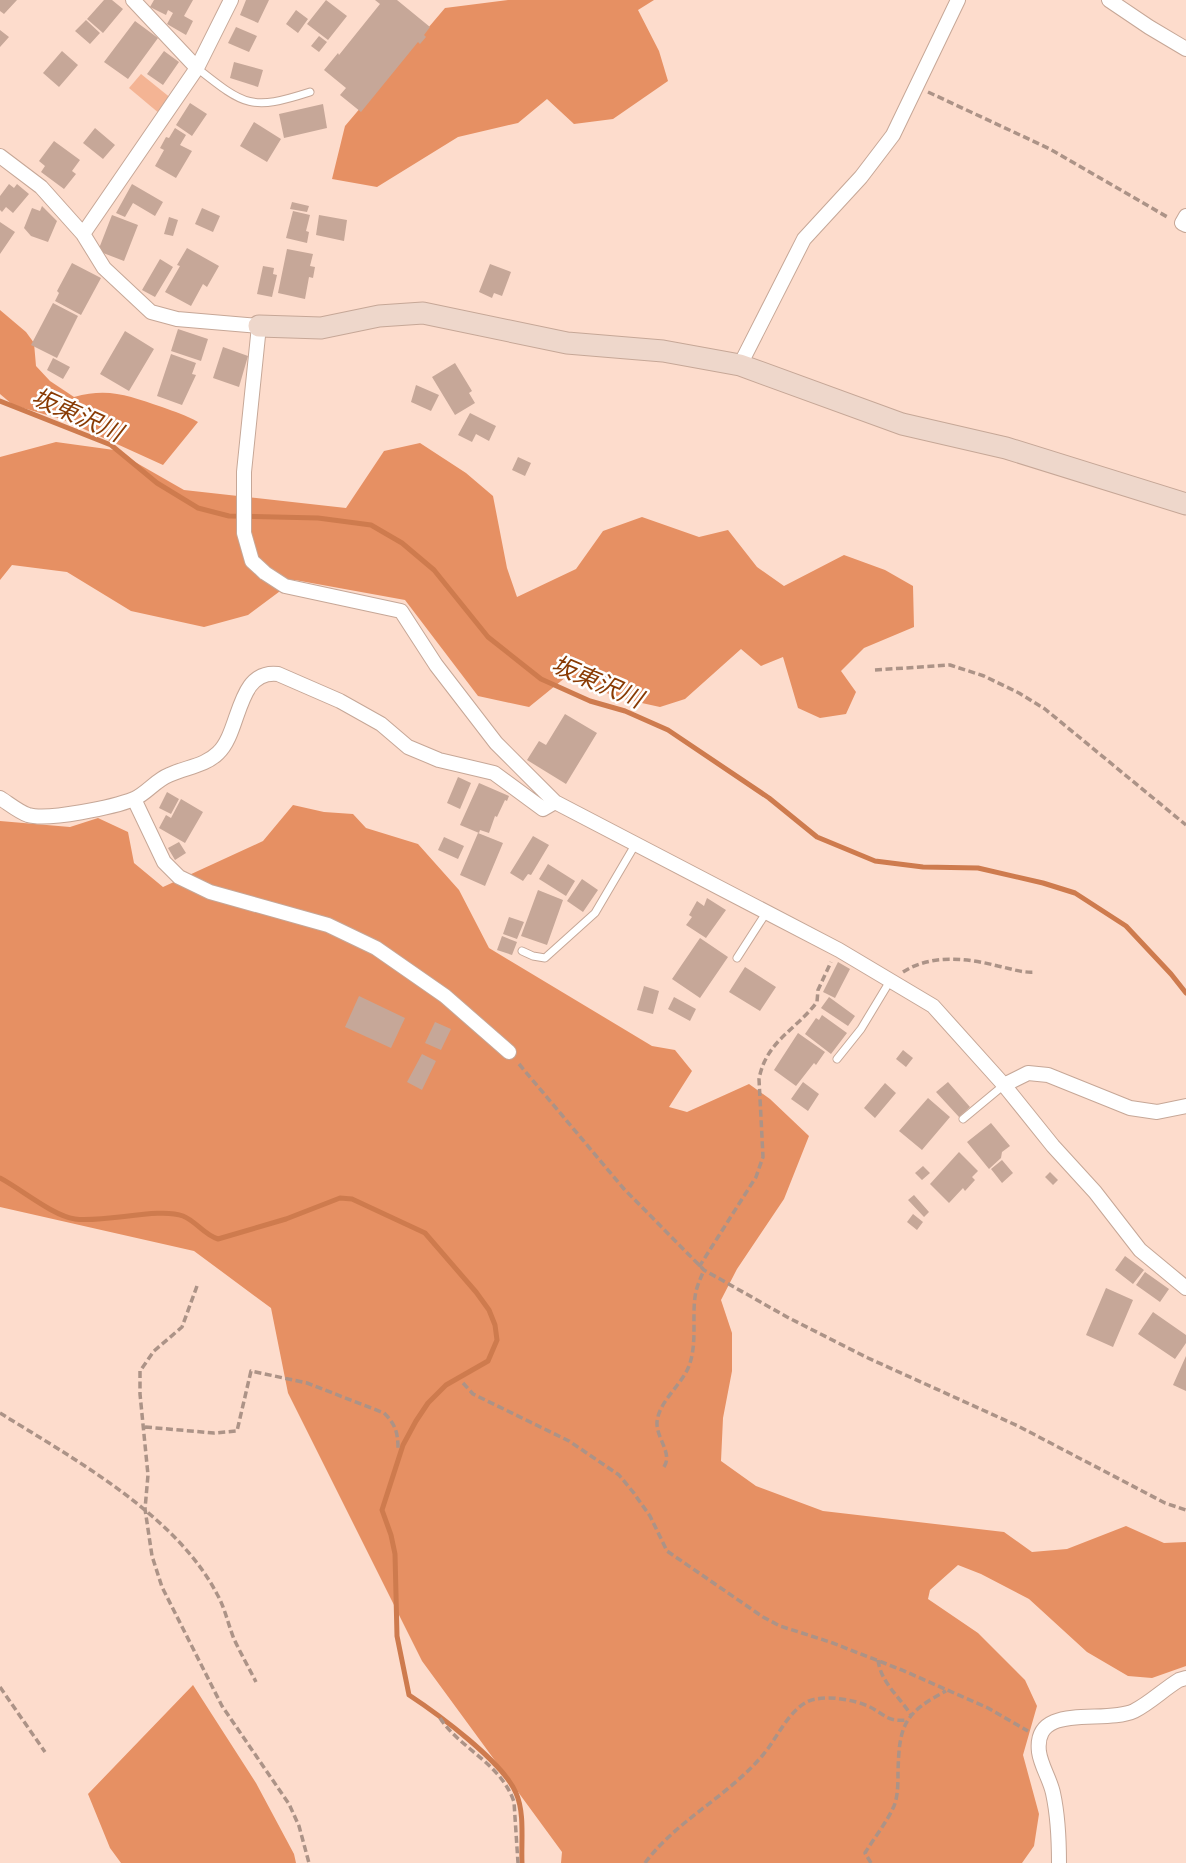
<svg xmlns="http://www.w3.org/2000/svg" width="1186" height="1863" font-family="Helvetica,'Noto Sans JP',sans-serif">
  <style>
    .green { fill: #f4b494 }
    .forest { fill: #e69063 }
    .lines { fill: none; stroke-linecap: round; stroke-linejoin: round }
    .stream { stroke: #ce7b4e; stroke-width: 5 }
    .building { fill: #c6a798 }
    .lane-casing { stroke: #c6a797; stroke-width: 9 }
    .street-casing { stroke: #c6a797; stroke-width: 16 }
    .secondary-casing { stroke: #c6a797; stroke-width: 23 }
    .path { stroke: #ac9387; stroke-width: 3.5; stroke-dasharray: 7 3.5; stroke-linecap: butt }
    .lane { stroke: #fff; stroke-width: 7 }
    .street { stroke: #fff; stroke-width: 14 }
    .secondary { stroke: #eed7cb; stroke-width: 21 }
    .labels { text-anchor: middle; stroke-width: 5; stroke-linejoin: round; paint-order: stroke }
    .water-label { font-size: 24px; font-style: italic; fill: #893b04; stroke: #fff }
  </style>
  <rect width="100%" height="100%" fill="#fddccc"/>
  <path class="green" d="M141 74 172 99 160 114 129 88Z"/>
  <path class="forest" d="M508 0H654L638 10 659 51 668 81 613 119 574 124 547 99 518 123 458 137 377 187 332 179 345 126 445 8Z
    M0 310 26 332 34 343 36 366 50 381 74 397C109 387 129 396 162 407 175 412 186 415 198 422L163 465 64 420 13 405 0 394Z
    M56 442 114 450 184 490 346 508 384 451 420 443 466 473 493 496 507 568 517 597 576 569 603 531 642 517 699 537 728 530 757 567 784 586 844 555 885 570 913 586 914 627 864 648 841 671 856 692 846 714 820 718 798 708 783 657 761 666 741 649 685 699 660 707 619 698 566 677 529 707 478 696 405 600 295 580 248 615 204 627 131 611 67 572 12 565 0 580V457Z
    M293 805 324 812 353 814 366 828 418 844 459 890 489 948 652 1046 675 1050 692 1071 669 1107 687 1112 749 1084 770 1099 809 1136 784 1199 737 1269 721 1300 732 1333V1371L723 1418 721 1461 756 1486 823 1511 1004 1532 1032 1552 1067 1549 1126 1526 1164 1543 1186 1542V1666L1152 1678 1128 1676 1087 1652 1029 1599 981 1574 958 1565 930 1590 928 1599 978 1633 1025 1680 1037 1706 1023 1755 1039 1814 1034 1846 1022 1863H561L562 1852 422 1661 288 1393 271 1308 194 1251 0 1207V821L70 827 98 818 128 832 134 863 163 887 263 841Z
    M193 1685 256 1783 294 1854 296 1863H121L110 1848 88 1794Z"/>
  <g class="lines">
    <path class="stream" d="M0 401 111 445 157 483 198 508 229 516 318 518 371 525 402 543 434 570 488 637 541 679 590 701 625 711 668 730 769 798 817 837 875 861 923 867 978 868 1043 883 1075 893 1126 926 1171 974 1186 993
      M0 1178C21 1189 53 1216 75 1219 104 1223 160 1207 183 1216 196 1221 204 1235 218 1239L286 1219 340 1198 352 1199 425 1233 476 1292 489 1310 495 1325 497 1340 488 1361 446 1385 428 1403 416 1421 403 1445 382 1510 391 1535 395 1554 397 1636 409 1695C438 1714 503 1762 516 1793 525 1813 521 1842 522 1863"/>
  </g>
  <path class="building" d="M0 0H17L4 14 0 11Z
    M104 0H112L123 9 103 33 87 19Z
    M154 0H193L184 16 193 21 186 35 167 24 173 13 168 10 166 15 150 7Z
    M246 0H269L258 23 240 15Z
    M326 0 347 16 328 40 307 24Z
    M375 0H397L430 27 424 35 426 37 420 44 418 42 361 112 340 95 346 88 324 70 338 53 339 55 380 4Z
    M296 10 308 19 298 33 286 24Z
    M86 20 100 33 90 44 75 31Z
    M135 21 158 38 128 79 104 62Z
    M236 27 257 36 249 52 228 43Z
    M0 30 9 37 0 47Z
    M319 36 327 42 319 52 311 46Z
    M62 51 78 65 59 87 43 73Z
    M164 51 179 62 163 85 147 74Z
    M234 62 263 70 258 87 230 78Z
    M190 103 207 114 192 136 176 125Z
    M323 104 327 128 284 138 279 114Z
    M254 122 281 139 267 162 240 146Z
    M95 128 115 145 103 159 83 143Z
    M175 128 186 135 180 145 192 151 176 178 155 166 164 150 160 148 166 137 169 138Z
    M54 141 80 160 72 171 76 174 64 189 41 172 45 166 39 161Z
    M9 184 14 188 17 184 29 194 13 213 6 207 2 212 0 210V196Z
    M132 184 163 202 155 216 133 203 125 217 116 213Z
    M292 202 309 206 307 212 290 209Z
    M42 206 57 221 48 242 31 236 24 228 32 208 40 211Z
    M202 208 220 216 213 232 195 224Z
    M293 211 310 215 306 231 309 232 307 243 286 238Z
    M112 215 138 225 124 261 98 251Z
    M319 215 347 220 344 241 316 235Z
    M169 217 178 220 173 236 164 234Z
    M0 222 15 232 0 254Z
    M187 248 219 266 207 287 203 284 191 306 165 292 180 266 177 265Z
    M287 249 313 254 310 266 315 267 313 278 309 277 305 299 278 293Z
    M160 259 173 267 155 297 142 290Z
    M72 263 101 278 81 315 55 301 59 293 57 291Z
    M490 264 511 272 502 296 494 293 492 298 479 292Z
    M263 266 274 268 273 274 277 275 272 297 257 294Z
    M53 303 78 316 57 358 31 345Z
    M178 329 208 339 201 361 171 351Z
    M125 331 154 349 129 391 100 374Z
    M223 347 248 356 239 387 213 378Z
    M171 354 196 363 192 374 196 375 182 405 157 396Z
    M53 358 70 367 63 379 47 370Z
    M455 363 472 391 469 393 475 403 455 415 432 377Z
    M416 385 439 395 431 411 411 402Z
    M470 413 496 426 489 441 476 434 472 442 458 435Z
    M518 457 531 463 525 476 512 470Z
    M565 714 597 733 566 784 527 760 539 741 546 745Z
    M458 777 471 783 460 809 447 803Z
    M479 783 509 796 507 801 505 800 497 817 495 816 489 833 480 830 479 833 460 825Z
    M167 792 179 799 171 814 159 808Z
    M181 799 203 812 185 843 159 828 166 815 171 818Z
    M478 833 503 843 485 886 460 875Z
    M533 836 549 845 531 875 528 874 523 881 510 873Z
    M444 837 464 846 458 859 438 850Z
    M179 842 186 853 175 860 168 848Z
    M548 864 575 881 566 896 539 879Z
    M582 879 598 890 583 912 567 901Z
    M538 890 563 900 547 945 521 936Z
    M707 898 726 910 706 938 686 925 692 917 689 915 697 901 704 906Z
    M509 917 524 922 517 939 503 934Z
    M502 936 517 942 512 955 497 950Z
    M700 938 728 957 700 998 672 979Z
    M838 962 850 969 835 998 823 992Z
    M745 967 776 987 760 1011 729 992Z
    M644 986 659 991 653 1014 637 1010Z
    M359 996 405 1018 391 1048 345 1027Z
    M674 997 696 1009 690 1021 668 1009Z
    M829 997 855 1016 848 1026 821 1008Z
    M822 1015 847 1033 831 1054 805 1034 816 1018 819 1020Z
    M435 1022 451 1029 441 1050 425 1043Z
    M798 1033 825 1052 816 1065 814 1063 796 1086 774 1070Z
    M903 1050 913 1058 906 1067 896 1059Z
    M422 1054 436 1061 422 1090 407 1082Z
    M803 1082 819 1094 808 1111 791 1099Z
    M948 1082 970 1107 959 1117 936 1092Z
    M885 1083 896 1093 875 1118 864 1108Z
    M928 1098 950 1117 922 1150 899 1131Z
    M991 1123 1010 1146 1002 1152 1001 1158 989 1169 967 1142Z
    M959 1152 978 1171 972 1177 975 1180 965 1191 963 1188 949 1203 930 1184Z
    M1002 1160 1013 1173 1002 1183 991 1169Z
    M923 1166 930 1173 922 1180 915 1173Z
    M1050 1172 1058 1180 1053 1185 1045 1177Z
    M914 1195 929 1212 924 1217 908 1200Z
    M913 1214 923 1222 917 1230 907 1222Z
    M1125 1256 1144 1270 1133 1284 1115 1270Z
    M1145 1272 1169 1289 1160 1302 1136 1285Z
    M1106 1288 1133 1300 1113 1347 1086 1335Z
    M1153 1312 1186 1335V1343L1175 1359 1138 1334Z
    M1186 1356V1391L1173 1385Z"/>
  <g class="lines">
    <defs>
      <path id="lane" d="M197 68C245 106 251 111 310 92
        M522 951 533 956 545 958 595 913 635 845
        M737 958 766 913
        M837 1059 861 1029 890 981
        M963 1119 1004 1085"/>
      <path id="street" d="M133 0 197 68
        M1109 0 1149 27 1186 49
        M0 156 41 187 83 234 104 268 151 312 177 319 259 326 244 472V533L252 561 265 573 285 586 401 611 436 665 496 743 555 802 839 950 933 1006 1004 1085 1053 1146 1095 1192 1140 1250 1186 1288
        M1186 216 1182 223 1186 225
        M83 234 197 68 231 0
        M740 365 804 239 861 177 893 135 958 0
        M0 798C8 803 19 812 28 815 48 821 114 807 134 799 147 793 156 780 169 775 186 767 205 766 218 753 241 732 236 669 278 674L340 701 381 724 408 747 439 760 494 773 543 809 555 802
        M134 799 164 862 179 877 210 892 328 925 376 948 445 996 509 1052
        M1004 1085 1028 1073 1048 1075 1130 1108 1157 1112 1186 1106
        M1059 1863C1059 1840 1058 1816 1053 1793 1050 1779 1041 1766 1039 1752 1033 1701 1104 1725 1134 1711 1150 1703 1164 1689 1179 1680L1186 1678"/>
      <path id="secondary" d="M259 326 321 328 379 316 423 313 567 343 663 351 740 365 902 424 1006 448 1186 504"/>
    </defs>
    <use href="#lane" class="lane-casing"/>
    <use href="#street" class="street-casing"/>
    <use href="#secondary" class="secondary-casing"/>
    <path class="path" d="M928 92 1050 149 1169 218
      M875 670 950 665 984 676 1019 693 1045 709 1186 825
      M903 972C931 954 967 958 998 966 1012 969 1022 973 1035 972
      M519 1064 624 1189 704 1270 787 1317 868 1358 1018 1426 1165 1503 1186 1510
      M699 1267 756 1177 763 1157 759 1079C766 1041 796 1030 817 1002L818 990 831 962
      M197 1286 182 1327 154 1351 140 1371V1394L148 1475 145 1509 152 1556 162 1587 222 1706 289 1804 299 1826 309 1863
      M463 1383 473 1394 569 1441 619 1475 633 1492 650 1516 667 1551 763 1617 780 1626 830 1642 902 1670 988 1708 1028 1731
      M0 1413C74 1459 176 1515 217 1594 225 1608 228 1624 234 1639 241 1654 249 1668 256 1682
      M145 1427 214 1433 237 1431 251 1371 307 1383 384 1413C395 1424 398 1432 398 1448
      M664 1467C673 1453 656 1438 657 1422 659 1401 681 1386 689 1366 698 1341 691 1316 696 1291 698 1284 701 1277 704 1270
      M878 1660C881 1683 899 1696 911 1715
      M0 1687 45 1752
      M440 1718C459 1748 501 1763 514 1802L518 1863
      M645 1863C677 1820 727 1797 762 1756 778 1738 791 1703 816 1699 832 1696 854 1700 868 1706 885 1714 886 1722 907 1720
      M871 1863 865 1853C874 1838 887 1822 894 1806 898 1796 898 1783 898 1773 899 1725 904 1713 946 1691"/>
    <use href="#lane" class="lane"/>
    <use href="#street" class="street"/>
    <use href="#secondary" class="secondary"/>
  </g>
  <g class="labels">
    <g class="water-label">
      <text transform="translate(77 415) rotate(24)" y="8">坂東沢川</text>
      <text transform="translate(597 682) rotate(23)" y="8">坂東沢川</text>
    </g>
  </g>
</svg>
